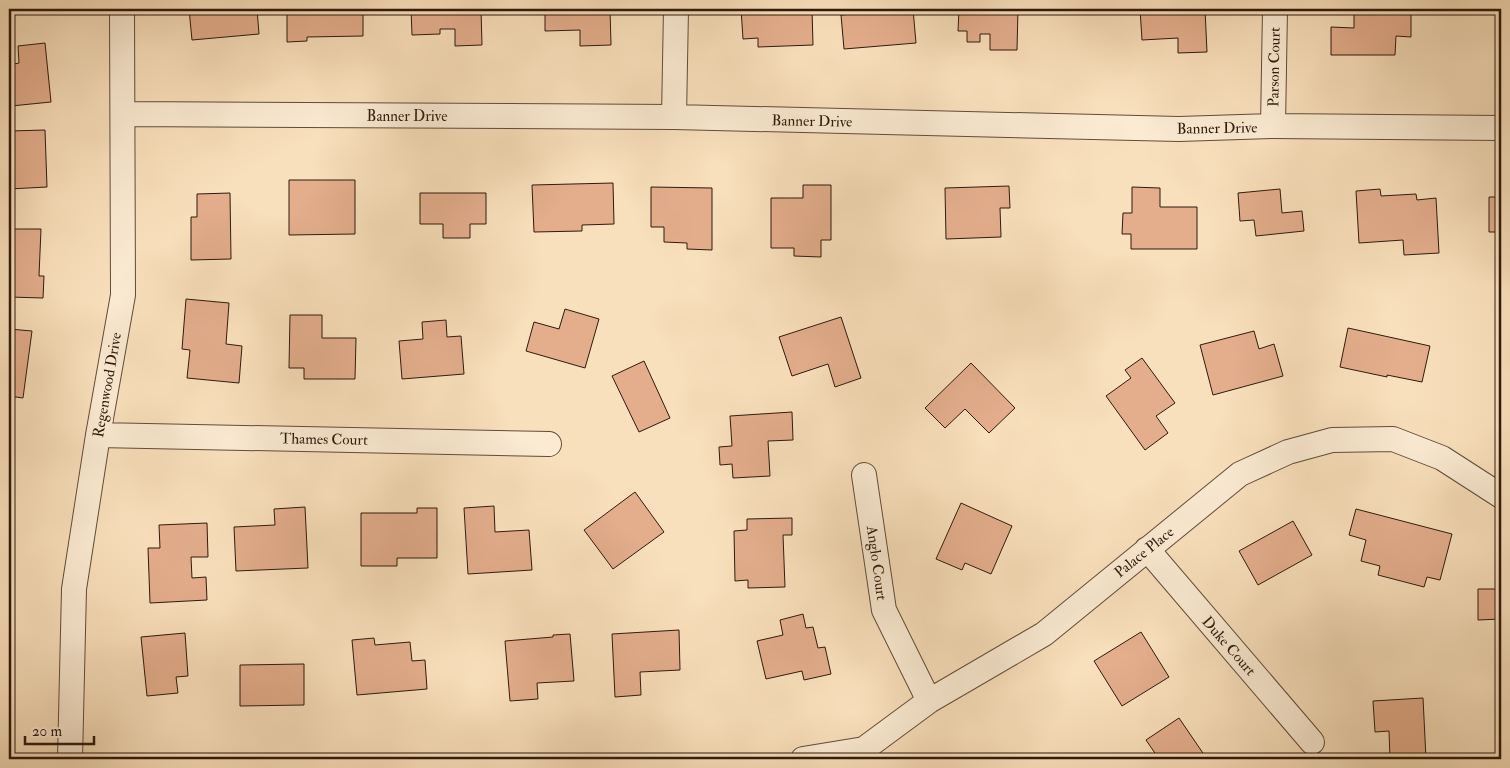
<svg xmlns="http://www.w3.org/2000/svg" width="1510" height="768" font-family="'IM FELL Double Pica',serif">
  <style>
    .building { fill: #e4ae8d; stroke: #2f190e }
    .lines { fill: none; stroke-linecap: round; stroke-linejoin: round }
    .minor-casing { stroke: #624b3a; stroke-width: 26 }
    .minor { stroke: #fbebd3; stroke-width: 24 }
    .labels { text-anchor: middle; stroke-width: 5; stroke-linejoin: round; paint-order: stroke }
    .street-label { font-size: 15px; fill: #2f190e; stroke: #fbebd3 }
  </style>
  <rect width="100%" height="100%" fill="#f9e0bc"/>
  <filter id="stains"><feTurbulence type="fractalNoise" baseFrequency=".004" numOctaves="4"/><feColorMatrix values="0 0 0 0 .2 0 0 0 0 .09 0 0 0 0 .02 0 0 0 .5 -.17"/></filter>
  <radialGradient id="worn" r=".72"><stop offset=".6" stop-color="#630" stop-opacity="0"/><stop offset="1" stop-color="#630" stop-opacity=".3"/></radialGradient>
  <path class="building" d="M9 9H50V10H9Z
    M189 9H257L259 34 192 40Z
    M287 9H363V36L307 37V41L287 42Z
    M411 9H481L482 45 455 46V29H440V34L412 35Z
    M545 9H610L611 45 580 46V30L545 31Z
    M741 9H812L813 45 758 47V38L743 39Z
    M913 9 916 43 844 49 841 15Z
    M959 9H1018L1017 50H990V34H980V42H967V31H958Z
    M1140 9H1205L1207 52 1178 53V38L1142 40Z
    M1354 9H1411V37L1396 36 1395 55H1331V27L1354 28Z
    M45 43 51 102 11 106 9 65 19 63 18 46Z
    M45 130 47 187 9 189V131Z
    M289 180H355V234L289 235Z
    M613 183 614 224 582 225V231L534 232 532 185Z
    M803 185H831V240H821V257L794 256V248H771V198H803Z
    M1009 186 1010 208H1000L1001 237 946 239 945 188Z
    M651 187 712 188V250L687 249V243L664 242V227H651Z
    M1132 187 1160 188V207H1197V249H1131V234H1122L1123 213H1132Z
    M1280 189 1282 213 1302 211 1304 231 1256 236 1254 220 1240 221 1238 193Z
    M1380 189 1381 196 1416 194 1417 200 1436 198 1439 253 1404 255 1403 240 1359 243 1356 191Z
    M230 193 231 259 191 260V217H197V194Z
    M420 193H486V224H470V238H443V224H420Z
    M1489 197H1501V232H1489Z
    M9 229H41L39 276H44L43 298 9 297Z
    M186 299 229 303 226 344 242 346 239 383 187 378 190 350 182 349Z
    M565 309 599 319 585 368 526 351 534 322 559 329Z
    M290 315H322V338H356L355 379H304V368H289Z
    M841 317 861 378 835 387 828 364 792 376 779 337Z
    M446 320 447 337 461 336 464 374 402 379 399 341 423 339 422 322Z
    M1348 328 1430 346 1422 382 1387 375V377L1340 367Z
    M9 329 32 331 23 398 9 396Z
    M1254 331 1259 349 1274 344 1283 376 1213 395 1200 345Z
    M1142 358 1175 403 1156 416 1168 433 1145 450 1106 396 1131 378 1125 370Z
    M644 361 670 418 639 432 612 376Z
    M971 363 1015 408 989 433 965 409 945 428 925 408Z
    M1501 380V398L1496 396Z
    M792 412 793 440 768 441 770 476 733 478 732 464 720 465 719 447 732 446 730 416Z
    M635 492 664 532 613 569 584 530Z
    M961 503 1012 526 991 574 965 563 962 570 936 559Z
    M494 506 495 532 529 530 532 570 468 574 464 508Z
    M305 507 308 568 236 571 234 527 275 525 274 509Z
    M417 508H437V558H397V566H361V513H417Z
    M1356 509 1452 534 1440 580 1427 577 1424 587 1378 575 1380 566 1361 561 1366 540 1349 535Z
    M792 518V535H783L785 587 748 588V580L735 581 734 531 747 530V519Z
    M1293 521 1312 555 1258 585 1239 551Z
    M207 523 208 557H191L192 578 206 577 207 600 150 603 148 548H160L159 525Z
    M1478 589H1501V619L1478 620Z
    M803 614 806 628 813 627 818 648 825 647 831 674 804 680 802 671 766 679 757 641 783 635 780 620Z
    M679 630 680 670 640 672 641 695 615 697 612 634Z
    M1141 632 1169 677 1122 706 1094 661Z
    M185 633 188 676 176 677 178 693 147 696 141 637Z
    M570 634 574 681 537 683 538 699 510 701 505 641 553 637V635Z
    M374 638 375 645 410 642 412 661 425 660 427 689 357 695 352 640Z
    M304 664V705L240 706V665Z
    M1423 698 1426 759H1390L1389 731 1375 732 1373 701Z
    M1179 718 1207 759H1159L1146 740Z"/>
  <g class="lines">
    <defs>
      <path id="minor" d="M123 114 674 117 1179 129 1273 126 1501 128
        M674 117 676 9
        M1273 126 1275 9
        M98 435 549 444
        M864 475 884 610 929 701
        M1147 549 1312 742
        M70 759 74 589 98 435 123 295 122 9
        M803 759 864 749 929 701 1044 634 1240 474 1288 452 1332 440 1393 439 1442 458 1501 496"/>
    </defs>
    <use href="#minor" class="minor-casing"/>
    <use href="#minor" class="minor"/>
  </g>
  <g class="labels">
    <g class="street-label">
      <text transform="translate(1274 67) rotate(-89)" y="5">Parson Court</text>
      <text x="407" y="121">Banner Drive</text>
      <text transform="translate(812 121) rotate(1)" y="5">Banner Drive</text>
      <text transform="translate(1217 128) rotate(-1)" y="5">Banner Drive</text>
      <text transform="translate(107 385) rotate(-80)" y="5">Regenwood Drive</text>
      <text transform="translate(324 439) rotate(1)" y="5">Thames Court</text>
      <text transform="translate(1144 552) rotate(-39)" y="5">Palace Place</text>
      <text transform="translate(877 563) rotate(82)" y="5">Anglo Court</text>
      <text transform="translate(1229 646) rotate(49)" y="5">Duke Court</text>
    </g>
  </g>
  <rect width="1510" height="768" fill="none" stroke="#f9e0bc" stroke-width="30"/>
  <rect x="10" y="10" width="1490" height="748" fill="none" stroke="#2f190e" stroke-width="2.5"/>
  <rect x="15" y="15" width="1480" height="738" fill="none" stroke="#2f190e"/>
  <path d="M25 736v8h69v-8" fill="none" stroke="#2f190e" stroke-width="2.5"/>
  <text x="32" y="736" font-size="15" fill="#2f190e" stroke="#fbebd3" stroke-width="4" paint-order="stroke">20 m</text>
  <rect width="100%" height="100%" filter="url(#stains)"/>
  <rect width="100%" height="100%" fill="url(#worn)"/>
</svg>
